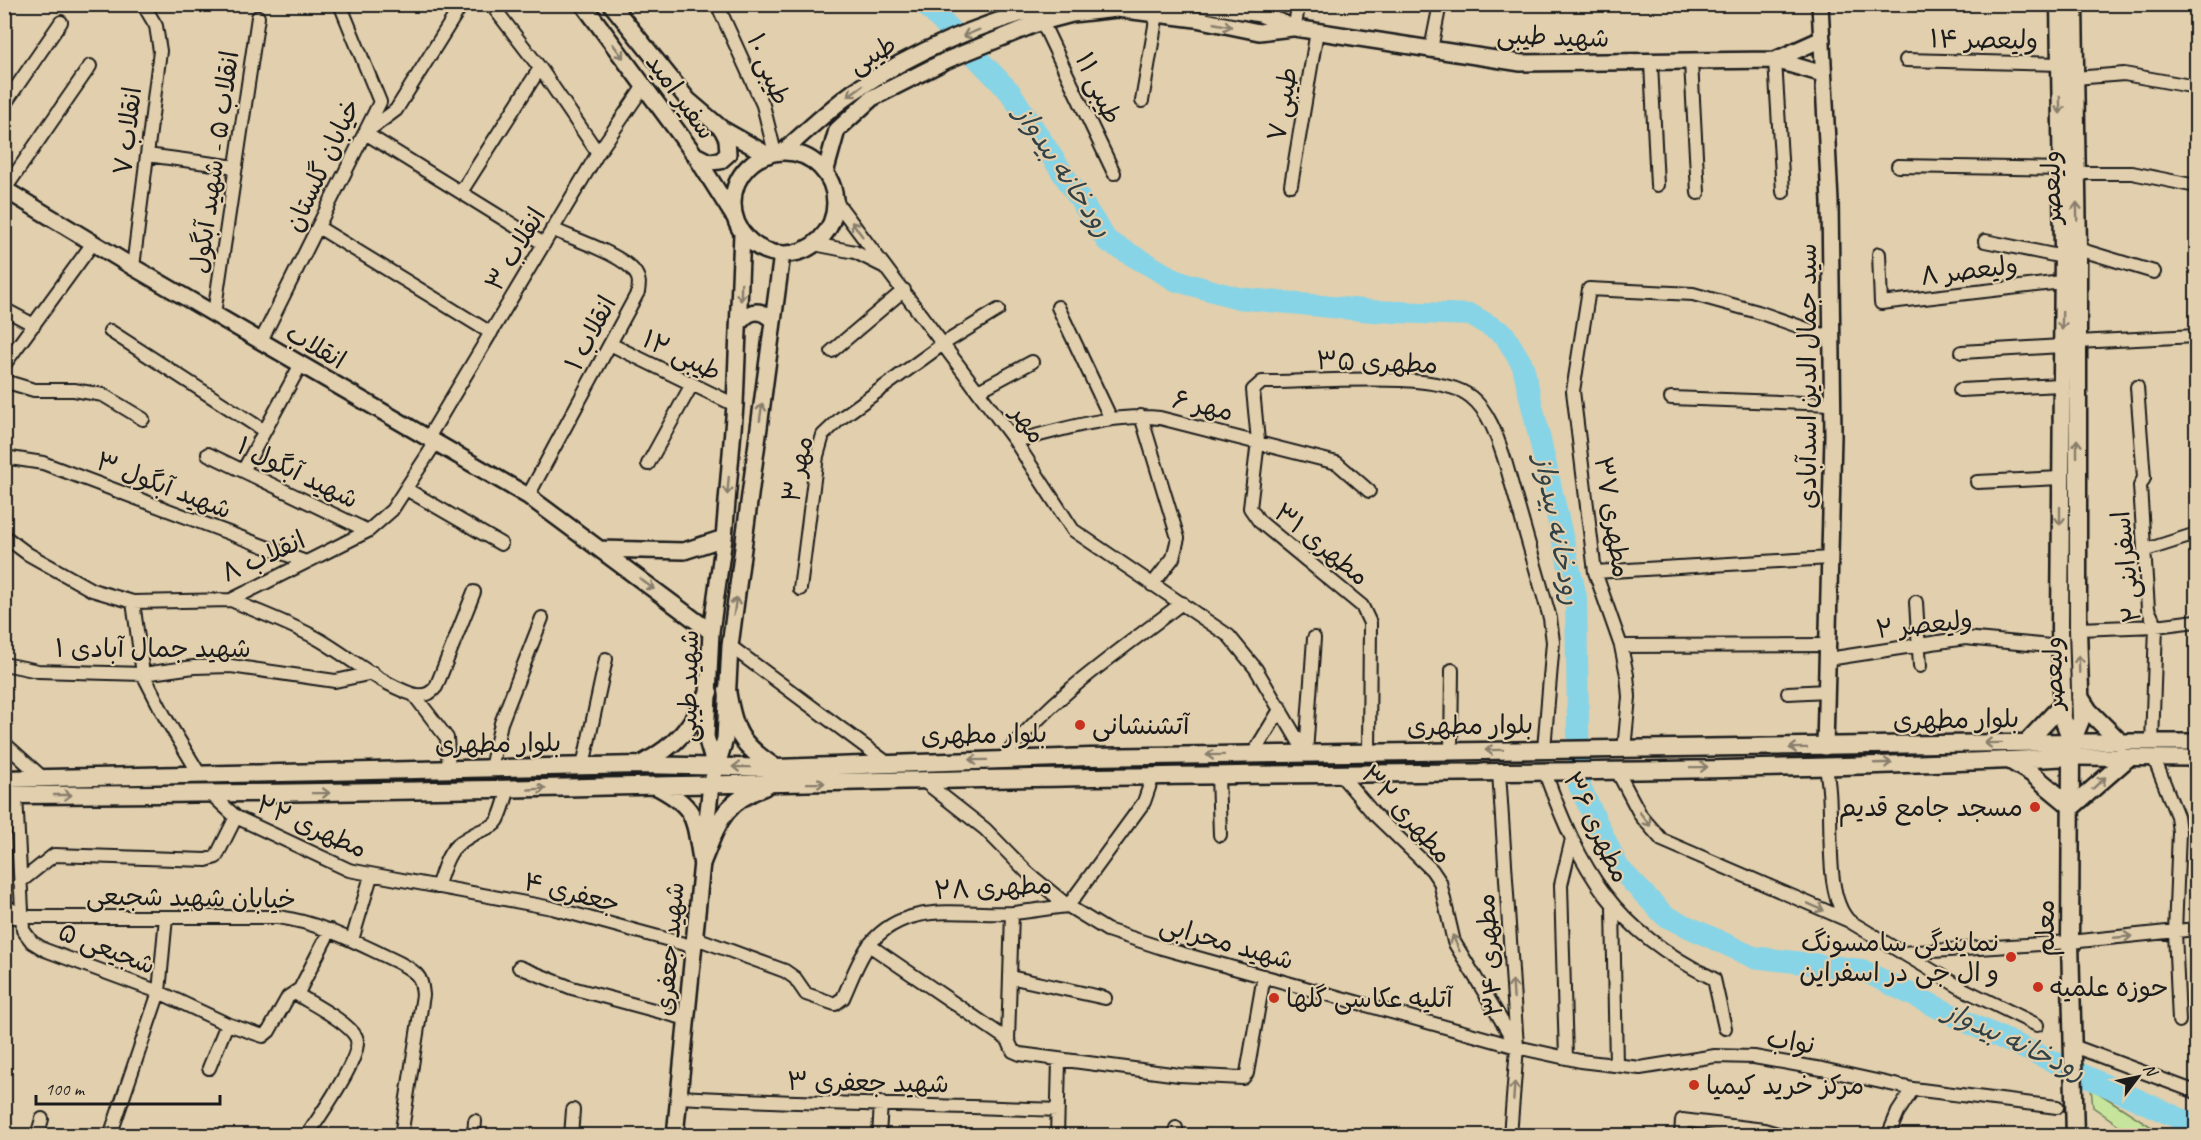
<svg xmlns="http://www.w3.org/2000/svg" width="2201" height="1140" font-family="Caveat,'Playpen Sans Arabic',sans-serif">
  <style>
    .green { fill: #c6e49b; stroke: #71805c; stroke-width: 1.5 }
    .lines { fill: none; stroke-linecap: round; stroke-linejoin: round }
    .river { stroke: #87d4e7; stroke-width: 22 }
    .minor-casing { stroke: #1c1c1c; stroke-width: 16 }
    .tertiary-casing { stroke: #1c1c1c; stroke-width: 20 }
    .secondary-casing { stroke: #1c1c1c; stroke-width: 21 }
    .minor { stroke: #e1cfad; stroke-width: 12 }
    .tertiary { stroke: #e1cfad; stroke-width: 15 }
    .secondary { stroke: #e1cfad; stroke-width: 16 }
    .oneway { stroke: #887e6c }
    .poi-dot { fill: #c8321e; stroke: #e1cfad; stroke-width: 2 }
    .labels { text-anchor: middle; stroke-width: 4.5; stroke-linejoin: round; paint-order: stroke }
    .street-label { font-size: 26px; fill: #1c1c1c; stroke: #e1cfad }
    .poi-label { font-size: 26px; fill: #1c1c1c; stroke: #e1cfad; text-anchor: start }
    .water-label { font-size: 27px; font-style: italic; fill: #314145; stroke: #e1cfad }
  </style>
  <rect width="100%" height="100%" fill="#e1cfad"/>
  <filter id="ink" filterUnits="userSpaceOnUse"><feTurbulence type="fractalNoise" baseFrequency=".0167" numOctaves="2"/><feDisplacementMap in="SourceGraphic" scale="12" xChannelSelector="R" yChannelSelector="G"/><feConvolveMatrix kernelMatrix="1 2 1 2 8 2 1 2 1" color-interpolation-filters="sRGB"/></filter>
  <g filter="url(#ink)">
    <path class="green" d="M2091 1088 2164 1135H2133L2093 1107Z"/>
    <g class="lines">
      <path class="river" d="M925 4 1010 92 1107 241 1177 281 1238 298 1373 311 1471 315 1504 334 1523 366 1576 597 1579 785 1618 867 1665 916 1753 957 1862 970 1977 1027 2196 1126"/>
      <defs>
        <path id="minor" d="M462 4 396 110 365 133 544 244
          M491 4 540 68 598 153
          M717 4 763 105 775 153
          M1042 22 1114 173
          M1295 28 1298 4
          M1431 49 1440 4
          M1775 60 1783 192
          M1906 60 2060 64
          M1691 62 1698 193
          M1651 63 1657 185
          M2075 78 2124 74 2196 87
          M1142 101 1157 14
          M4 105 61 22
          M147 155 236 167
          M1898 166 2062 169
          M2076 173H2132L2196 186
          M1291 185 1317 31
          M832 187 838 204 1015 441 1073 530 1229 636 1256 669 1306 754
          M5 189 90 66
          M461 192 540 68
          M318 227 491 333
          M1985 241 2063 257
          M814 244 855 252 883 266
          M2078 249 2154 272
          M1879 254 1881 303 2062 282
          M133 267 160 51 156 26 143 4
          M1058 307 1111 419
          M4 309 34 325
          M214 314 258 17
          M110 331 263 430
          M261 341 380 102 340 4
          M2077 342 2196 336
          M610 344 735 405
          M832 351 904 290
          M1962 352 2061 346
          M4 365 93 243
          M4 381 34 390H74L103 395 143 419
          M2137 387 2144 478 2140 486 2148 609 2156 626 2152 743
          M1960 390 2061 385
          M978 391 1032 362
          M1671 398 1833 404
          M1141 416 1178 538 1173 558 1152 585
          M428 438 598 153 644 86
          M1015 441C1062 430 1111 413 1160 418L1337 463 1369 491
          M208 454 368 531
          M4 457 43 463 306 562
          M648 464 691 386
          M243 471 301 364
          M1977 482 2060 478
          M406 489 501 544
          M528 496 638 292C639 285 640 280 636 274 625 255 573 239 552 229
          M4 536 28 554 92 590 133 602 231 600 368 531 392 510 436 442
          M2146 550 2196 534
          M1595 572 1830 558
          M800 589 817 456 823 435 841 418 943 344 998 310
          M231 600C260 613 292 624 320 640 349 657 379 683 412 694 422 697 430 695 436 687L474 592
          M133 602 143 674 165 717 200 775
          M1916 602 1920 666
          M2078 629 2156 626 2196 621
          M730 646 886 762
          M1621 646 1828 645
          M1828 659 1965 638 2061 647
          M4 664 38 671 143 674 194 667 231 666 335 681 373 673
          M1788 693 1827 691
          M414 695 447 738 449 769
          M4 743 43 778
          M1624 750 1629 697 1627 675 1621 646 1595 572 1573 391 1589 289 1693 294 1758 312 1832 338
          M1451 751 1452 670
          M1369 752 1370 623 1362 606 1259 521 1250 508 1258 441 1253 390 1262 382C1309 383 1438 369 1471 397 1490 412 1498 440 1505 461L1550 618 1553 642 1544 749
          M1306 753 1314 638
          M1253 754 1281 708
          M2154 758 2177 816 2179 832 2175 932 2179 1021
          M1003 759C1051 696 1120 651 1182 603
          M1825 765C1837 808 1820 891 1849 921L1963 989 2037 1025
          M583 766 606 659
          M491 768 501 723 542 618
          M1616 769 1641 816 1662 840 1847 920
          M1544 770C1582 874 1612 928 1714 979L1725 1028
          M1499 772 1517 1047 1510 1136
          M1339 773 1374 814 1432 870 1440 882 1454 942 1515 1043
          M1218 775 1220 835
          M925 782 985 829 1029 874 1068 906 1107 930 1162 948 1517 1047 1580 1061 1640 1068 1715 1056 1754 1057 1822 1069 1913 1089 2057 1107
          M16 795 23 930 32 942 45 950 159 992 227 1024 263 1036 269 1031 288 997 300 989 330 930
          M212 795 236 817 349 870 552 908 695 947
          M20 882 54 855 206 860 216 857 236 817
          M437 887C443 871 447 851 461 842 496 817 494 841 508 791
          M4 904 22 917
          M1613 907 1616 1065
          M1012 913 1008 1040 1013 1051 1020 1054 1179 1075 1243 1078 1247 1073 1264 976
          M4 917H278C315 922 345 937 379 953 390 959 406 964 416 974 422 980 422 987 423 995L401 1136
          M696 938 785 971 795 978 806 994 835 1004 843 998C851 981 858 959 870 944 906 899 963 916 1013 913 1031 911 1050 908 1068 906L1144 802 1153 776
          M352 940 371 876
          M869 945 1008 1040
          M1902 953 2070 942 2196 929
          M519 967 572 988 687 1019
          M1010 977 1105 998
          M295 993C310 1003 347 1021 356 1037 365 1054 318 1118 307 1136
          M2073 1046 2196 1092
          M1566 1058 1561 885 1572 839
          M209 1068 227 1024
          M679 1097C805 1104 931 1105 1057 1110
          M37 1136 42 1119
          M110 1136 159 992 166 917
          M474 1136 475 1121
          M571 1136 573 1110
          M879 1136 881 1103
          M1057 1136 1059 1061
          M1175 1136 1176 1128
          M1681 1136 1682 1120 1764 1130 1785 1136
          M1888 1136 1898 1112 1913 1089"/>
        <path id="tertiary" d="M583 4 695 155 733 215
          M611 4 688 100 722 129 768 155
          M1202 4 1260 14 1295 28 1521 63 1775 60 1823 74
          M1820 4 1830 202 1833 436 1825 747
          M1775 60 1822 39
          M783 152C806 131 828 110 853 92 913 51 986 21 1056 4
          M733 203a51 51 0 1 1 102 0a51 51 0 1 1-102 0Z
          M695 155 709 162 720 161 728 154 727 139 722 129
          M825 173 837 130 872 98 947 60 1038 23 1072 14 1117 9 1196 19 1259 32 1292 28
          M4 189 133 267 528 496 711 632
          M741 321C751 309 762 309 773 321
          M600 549 684 551 724 538
          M2072 742H2196
          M2071 757 2196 758
          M715 767 706 737 711 632 724 538 735 405 742 233
          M675 1136 702 862 711 785 725 739 730 646 782 254"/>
        <path id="secondary" d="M2059 4 2063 248 2060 629 2063 719 2072 742
          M2074 4 2078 249V629L2081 720 2072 742 2071 757 2070 942 2075 1136
          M727 690C734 733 740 744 776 768
          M2080 697 2089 711 2121 743
          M2027 742 2063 704
          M2009 760 2031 773 2072 807
          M642 764C679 744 690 728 709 692
          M4 779 640 765 777 768 1090 757 2072 742
          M656 786C698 808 694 818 702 862 718 823 722 803 764 787
          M4 795C368 794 731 783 1095 777 1420 771 1747 774 2071 757
          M2072 807 2127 759"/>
      </defs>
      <use href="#minor" class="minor-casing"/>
      <use href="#tertiary" class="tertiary-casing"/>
      <use href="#secondary" class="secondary-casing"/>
      <use href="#minor" class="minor"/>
      <use href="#tertiary" class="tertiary"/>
      <use href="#secondary" class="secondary"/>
    </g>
    <defs><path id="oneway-shaft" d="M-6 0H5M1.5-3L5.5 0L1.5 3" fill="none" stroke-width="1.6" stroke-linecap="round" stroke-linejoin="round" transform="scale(1.5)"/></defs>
    <g class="oneway">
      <use href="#oneway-shaft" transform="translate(1223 25) rotate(11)"/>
      <use href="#oneway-shaft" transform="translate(971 33) rotate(158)"/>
      <use href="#oneway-shaft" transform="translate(618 51) rotate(53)"/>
      <use href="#oneway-shaft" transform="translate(855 91) rotate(145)"/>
      <use href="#oneway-shaft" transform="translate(2060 105) rotate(89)"/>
      <use href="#oneway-shaft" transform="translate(2077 211) rotate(-91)"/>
      <use href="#oneway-shaft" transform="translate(857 229) rotate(-127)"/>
      <use href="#oneway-shaft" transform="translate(741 292) rotate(91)"/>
      <use href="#oneway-shaft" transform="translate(2062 321) rotate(91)"/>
      <use href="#oneway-shaft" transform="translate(761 412) rotate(-82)"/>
      <use href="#oneway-shaft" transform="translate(2077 448) rotate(-90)"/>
      <use href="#oneway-shaft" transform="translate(728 486) rotate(95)"/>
      <use href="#oneway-shaft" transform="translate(2060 516) rotate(90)"/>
      <use href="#oneway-shaft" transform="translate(647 584) rotate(37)"/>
      <use href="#oneway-shaft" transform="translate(735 606) rotate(-82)"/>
      <use href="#oneway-shaft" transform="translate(2079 664) rotate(-92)"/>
      <use href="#oneway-shaft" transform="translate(1993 743) rotate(179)"/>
      <use href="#oneway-shaft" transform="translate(1798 748) rotate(179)"/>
      <use href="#oneway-shaft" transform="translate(1494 750) rotate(179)"/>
      <use href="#oneway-shaft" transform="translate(1215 755) rotate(179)"/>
      <use href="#oneway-shaft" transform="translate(978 760) rotate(179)"/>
      <use href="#oneway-shaft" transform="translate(1883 763) rotate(-2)"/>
      <use href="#oneway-shaft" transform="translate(741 767) rotate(-179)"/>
      <use href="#oneway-shaft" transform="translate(1699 767) rotate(-1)"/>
      <use href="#oneway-shaft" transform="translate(816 783) rotate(-1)"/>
      <use href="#oneway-shaft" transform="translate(2099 783) rotate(-42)"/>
      <use href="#oneway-shaft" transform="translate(537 789) rotate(-3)"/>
      <use href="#oneway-shaft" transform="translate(321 793) rotate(-1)"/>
      <use href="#oneway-shaft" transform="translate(63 795)"/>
      <use href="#oneway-shaft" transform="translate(1645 819) rotate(52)"/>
      <use href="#oneway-shaft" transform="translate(1816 907) rotate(24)"/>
      <use href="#oneway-shaft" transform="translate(2123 937) rotate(-5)"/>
      <use href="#oneway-shaft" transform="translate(1456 943) rotate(-114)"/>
      <use href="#oneway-shaft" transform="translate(1513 989) rotate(-94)"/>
      <use href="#oneway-shaft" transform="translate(1514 1091) rotate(-86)"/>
    </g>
  </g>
  <g class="poi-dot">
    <circle cx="1080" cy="725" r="6"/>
    <circle cx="2035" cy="807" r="6"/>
    <circle cx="2011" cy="957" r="6"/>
    <circle cx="2038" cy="987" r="6"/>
    <circle cx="1274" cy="998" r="6"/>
    <circle cx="1694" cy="1085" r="6"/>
  </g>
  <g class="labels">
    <g class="street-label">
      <text transform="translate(1553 36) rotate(2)" y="9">شهید طیبی</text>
      <text transform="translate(1984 39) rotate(1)" y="9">ولیعصر ۱۴</text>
      <text transform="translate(872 54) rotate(-30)" y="9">طیبی</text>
      <text transform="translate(769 69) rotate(68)" y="9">طیبی ۱۰</text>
      <text transform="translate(1099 88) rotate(65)" y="9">طیبی ۱۱</text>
      <text transform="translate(681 96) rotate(54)" y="9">سفیر امید</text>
      <text transform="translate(1282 104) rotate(-80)" y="9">طیبی ۷</text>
      <text transform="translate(127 131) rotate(-83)" y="9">انقلاب ۷</text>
      <text transform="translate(214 162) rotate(-82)" y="9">انقلاب ۵ - شهید آبگول</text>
      <text transform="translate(322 165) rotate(-65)" y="9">خیابان گلستان</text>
      <text transform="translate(2051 187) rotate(-91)" y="9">ولیعصر</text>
      <text transform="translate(515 249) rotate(-59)" y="9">انقلاب ۳</text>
      <text transform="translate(1969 270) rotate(-7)" y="9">ولیعصر ۸</text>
      <text transform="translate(590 333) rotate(-62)" y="9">انقلاب ۱</text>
      <text transform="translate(316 346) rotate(30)" y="9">انقلاب</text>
      <text transform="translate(682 355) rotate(26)" y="9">طیبی ۱۲</text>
      <text transform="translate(1377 362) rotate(2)" y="9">مطهری ۳۵</text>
      <text transform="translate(1807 376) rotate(-90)" y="9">سید جمال الدین اسدآبادی</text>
      <text transform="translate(1203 405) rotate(13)" y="9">مهر ۶</text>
      <text transform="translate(1029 424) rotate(55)" y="9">مهر</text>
      <text transform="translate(797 469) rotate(-78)" y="9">مهر ۳</text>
      <text transform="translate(298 472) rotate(26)" y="9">شهید آبگول ۱</text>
      <text transform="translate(164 485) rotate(21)" y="9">شهید آبگول ۳</text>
      <text transform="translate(1613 517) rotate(81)" y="9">مطهری ۳۷</text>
      <text transform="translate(1322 544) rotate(39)" y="9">مطهری ۳۱</text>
      <text transform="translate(263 556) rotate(-24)" y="9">انقلاب ۸</text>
      <text transform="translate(2126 567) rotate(-96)" y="9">اسفراینی ۲</text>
      <text transform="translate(1924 624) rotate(-6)" y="9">ولیعصر ۲</text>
      <text x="153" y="657">شهید جمال آبادی ۱</text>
      <text transform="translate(2053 673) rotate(-91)" y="9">ولیعصر</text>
      <text transform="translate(688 686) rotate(-89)" y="9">شهید طیبی</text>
      <text transform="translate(1956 719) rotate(-1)" y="9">بلوار مطهری</text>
      <text transform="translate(1470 725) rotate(-1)" y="9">بلوار مطهری</text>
      <text transform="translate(984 734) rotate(-1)" y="9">بلوار مطهری</text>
      <text transform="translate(498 743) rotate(-1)" y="9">بلوار مطهری</text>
      <text transform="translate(1407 814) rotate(48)" y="9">مطهری ۳۲</text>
      <text transform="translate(312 826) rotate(24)" y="9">مطهری ۲۲</text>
      <text transform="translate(1597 827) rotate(64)" y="9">مطهری ۳۶</text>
      <text transform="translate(993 887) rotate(-3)" y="9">مطهری ۲۸</text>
      <text transform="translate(572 892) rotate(14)" y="9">جعفری ۴</text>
      <text transform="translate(191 897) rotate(1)" y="9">خیابان شهید شجیعی</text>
      <text transform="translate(2045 928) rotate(-90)" y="9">معلم</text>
      <text transform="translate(1227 942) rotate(16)" y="9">شهید محرابی</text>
      <text transform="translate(107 948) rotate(21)" y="9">شجیعی ۵</text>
      <text transform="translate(669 949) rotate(-85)" y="9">شهید جعفری</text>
      <text transform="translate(1489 955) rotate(-94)" y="9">مطهری ۳۴</text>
      <text transform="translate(1791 1041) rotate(9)" y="9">نواب</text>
      <text transform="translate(868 1082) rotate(1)" y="9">شهید جعفری ۳</text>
    </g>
    <g class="poi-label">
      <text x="1092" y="734">آتشنشانی</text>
      <text x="2023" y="816" text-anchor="end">مسجد جامع قدیم</text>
      <text x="1999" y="951" text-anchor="end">نمایندگی سامسونگ<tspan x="1999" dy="30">و ال جی در اسفراین</tspan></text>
      <text x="2050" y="996">حوزه علمیه</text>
      <text x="1286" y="1007">آتلیه عکاسی گلها</text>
      <text x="1706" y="1094">مرکز خرید کیمیا</text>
    </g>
    <g class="water-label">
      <text transform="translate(1064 171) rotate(56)" y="9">رودخانه بیدواز</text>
      <text transform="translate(1558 530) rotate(79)" y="9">رودخانه بیدواز</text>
      <text transform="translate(2015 1041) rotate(25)" y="9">رودخانه بیدواز</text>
    </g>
  </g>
  <rect width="2201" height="1140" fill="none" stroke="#e1cfad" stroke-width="24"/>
  <rect x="12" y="12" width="2177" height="1116" fill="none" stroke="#1c1c1c" stroke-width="2" filter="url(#ink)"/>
  <g transform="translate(2138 1077) rotate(58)" stroke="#e1cfad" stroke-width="4.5" paint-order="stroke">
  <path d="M0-4.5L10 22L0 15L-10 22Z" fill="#1c1c1c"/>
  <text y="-9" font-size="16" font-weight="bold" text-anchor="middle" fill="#1c1c1c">N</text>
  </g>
  <path d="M36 1095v9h184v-9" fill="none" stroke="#1c1c1c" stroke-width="3"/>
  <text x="45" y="1095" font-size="18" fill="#1c1c1c" stroke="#e1cfad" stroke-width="4.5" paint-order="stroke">100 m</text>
</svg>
